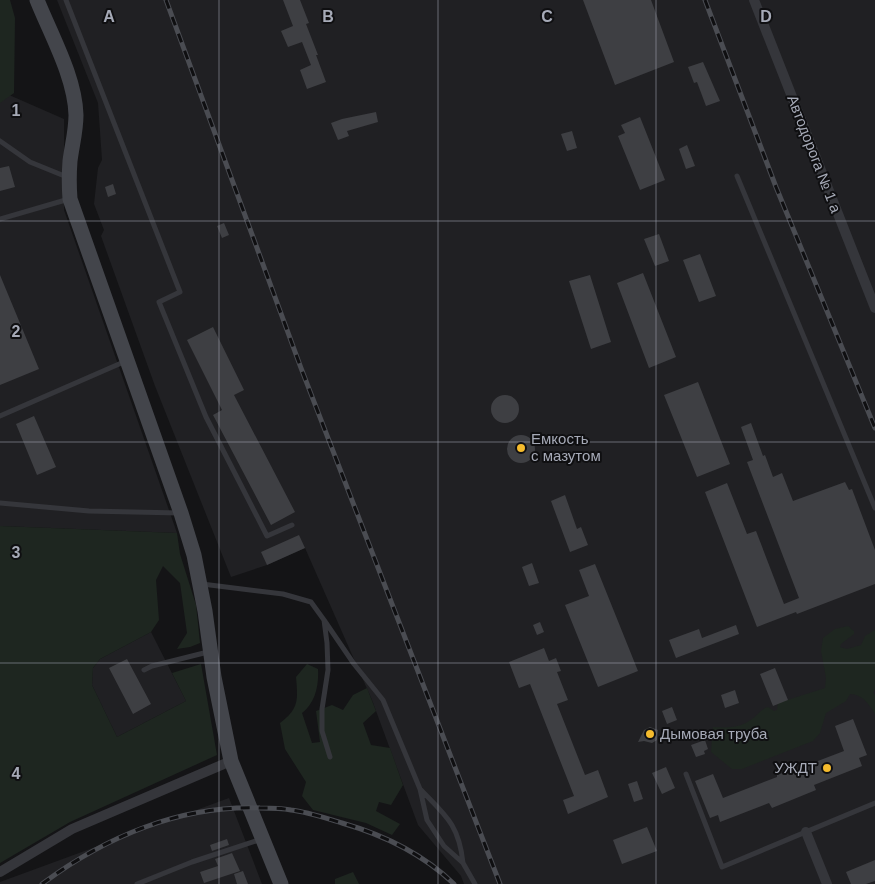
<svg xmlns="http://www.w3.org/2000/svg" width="875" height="884" font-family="Helvetica,sans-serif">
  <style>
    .built { fill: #202023 }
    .green { fill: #1e2620 }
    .building { fill: #3e3f43 }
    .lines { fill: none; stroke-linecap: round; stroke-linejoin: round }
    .lane { stroke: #35363b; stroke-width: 5 }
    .street { stroke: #35363b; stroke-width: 10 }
    .secondary { stroke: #43454b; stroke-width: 15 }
    .rail-casing { stroke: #4a4c52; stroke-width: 5 }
    .rail { stroke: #0f0f11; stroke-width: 3; stroke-dasharray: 9; stroke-linecap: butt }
    .grid { fill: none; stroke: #a6aab7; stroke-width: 1; stroke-opacity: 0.55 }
    .poi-dot { fill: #f5bb2d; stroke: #0f0f11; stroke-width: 2 }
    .labels { text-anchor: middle; stroke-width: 4; stroke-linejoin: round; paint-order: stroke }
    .street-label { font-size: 15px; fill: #a6aab7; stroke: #0f0f11 }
    .poi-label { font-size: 15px; fill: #a6aab7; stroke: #0f0f11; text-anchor: start }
    .grid-label { font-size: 16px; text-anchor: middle; font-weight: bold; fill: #a6aab7; stroke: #0f0f11; stroke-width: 4; stroke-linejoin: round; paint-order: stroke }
  </style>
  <rect width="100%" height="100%" fill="#141416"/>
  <path class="built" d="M57 0H875V884H464L461 876 418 825 372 700 305 548 267 565 231 577 155 386 101 236 104 230 94 204 98 168 102 160 98 103Z
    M0 91 64 119V210L177 533 0 526Z
    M151 632 186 701 117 737 92 685 93 668 100 659Z
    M229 798 262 884H0V882Z"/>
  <path class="green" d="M0 0H10L15 18 14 93 0 103Z
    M0 526 177 533 180 554 196 605 200 643 190 647 177 649 187 633 180 583 163 566 156 580 159 620 151 632 100 659 93 668 92 685 117 737 186 701 172 673 201 664 217 755 70 822 0 863Z
    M848 626 854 631V634L841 644 840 647 847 649 861 645 865 636 875 630V689L873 693 875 695V714C869 704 862 694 850 694L846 701 826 713 820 733 813 741 742 769H732L711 752 713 727C728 728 740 728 752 719 758 715 761 709 768 707L774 711 777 710 778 703 825 688 826 678 821 651 823 638 835 629Z
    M307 664 318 669C319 686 315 703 302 713L312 743 320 742 316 711 332 705 343 710 353 695 367 688 376 711 363 723 371 745 390 748 403 785 391 805 379 802 376 811 400 824 392 835 366 823 313 810 302 796 306 782 285 749 280 723C299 709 298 700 296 677Z
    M353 872 359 884H335V879Z"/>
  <path class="building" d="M283 0H300L309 23 306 24 318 55H316L326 82 307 89 300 70 311 65 302 42 288 47 281 31 293 26Z
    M583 0H651L674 62 615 85Z
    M703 62 720 101 706 106 697 82 694 83 688 67Z
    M376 112 378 122 347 131 349 136 338 140 331 123 342 119Z
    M640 117 665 180 640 190 618 136 625 133 621 125Z
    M572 131 577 148 567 151 561 134Z
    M687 145 695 166 686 169 679 149Z
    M9 166 15 187 0 191V168Z
    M113 184 116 194 108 197 105 187Z
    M224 223 229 235 222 238 217 226Z
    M659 234 669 261 655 266 644 239Z
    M700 254 716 296 699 302 683 260Z
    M643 273 676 357 649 368 617 283Z
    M0 275 39 369 0 385Z
    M590 275 611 342 591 349 569 281Z
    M213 327 244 390 234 395 295 512 271 525 213 415 222 410 187 340Z
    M698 382 730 464 697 477 664 395Z
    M491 409a14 14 0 1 1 28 0a14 14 0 1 1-28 0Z
    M34 416 56 467 37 475 16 424Z
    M751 423 763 456 765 455 773 477 782 473 793 501 845 482 849 490 852 489 875 550V584L797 614 796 612 757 627 705 492 727 483 747 534 756 531 784 604 799 598 747 462 753 460 741 427Z
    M507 449a14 14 0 1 1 28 0a14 14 0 1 1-28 0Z
    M565 495 577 529 581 527 588 545 570 552 551 501Z
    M299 535 305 548 267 565 261 552Z
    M532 563 539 583 529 586 522 567Z
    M595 564 638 671 598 687 565 605 589 596 579 570Z
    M540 622 544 632 537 635 533 625Z
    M736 625 739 634 676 658 669 640 699 629 702 638Z
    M544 648 549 661 556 658 561 671 557 672 568 700 557 704 585 775 598 770 608 797 568 814 563 800 574 796 530 684 519 688 509 662Z
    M127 659 151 704 133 714 109 668Z
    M775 668 788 700 773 706 760 674Z
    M735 690 739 703 725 708 721 695Z
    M672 707 677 720 667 724 662 711Z
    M853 719 867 755 859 758 862 766 814 785 816 790 772 808 769 803 720 822 718 815 710 818 695 781 713 774 723 798 777 777V775L788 771 789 772 844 751 835 726Z
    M650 727 658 730 657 740 652 743 644 741 638 742 644 730Z
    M705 740 708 749 704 751 705 754 696 757 691 745Z
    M666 767 675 788 662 794 652 773Z
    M637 781 643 799 634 802 628 784Z
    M647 827 657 851 622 864 613 840Z
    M227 839 229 845 212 851 210 845Z
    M232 853 240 871 204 883 200 872 218 866 215 859Z
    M875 860V881L866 884H851L846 872Z
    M243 871 248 884H237L234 874Z"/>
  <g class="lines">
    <path class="lane" d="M66 0 180 292 159 302 206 417 267 536 292 525
      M0 141 30 162 67 177
      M737 176 875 508
      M0 219 69 199
      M0 416 126 361
      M0 503 89 511 179 513
      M202 584 283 594 311 602 324 620 327 643 328 670 322 709V731L330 757
      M324 620 354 664 383 700 420 789 427 820 444 846 463 863C459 824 445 815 420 789
      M144 670 152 666 208 652
      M686 774 722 867 875 803
      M463 863 475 884
      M137 884 192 862 262 839"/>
    <path class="street" d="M754 0 875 308
      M806 832 827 884
      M0 872 72 829 231 761"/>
    <path class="secondary" d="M37 0C51 35 75 77 76 115 76 131 72 145 70 161 69 174 69 186 70 199L181 513 194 555 205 611 214 677 231 761 281 884"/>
    <defs>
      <path id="rail" d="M166 0 301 368 500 884
        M705 0 776 187 875 428
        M42 884C105 837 180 805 260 808 270 808 281 808 291 810 308 812 325 818 342 823 384 835 423 854 454 884"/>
    </defs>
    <use href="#rail" class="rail-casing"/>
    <use href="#rail" class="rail"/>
  </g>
  <path class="grid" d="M219 0V884M438 0V884M656 0V884M0 221H875M0 442H875M0 663H875"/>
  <g class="poi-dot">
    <circle cx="521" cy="448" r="5"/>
    <circle cx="650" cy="734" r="5"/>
    <circle cx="827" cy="768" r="5"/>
  </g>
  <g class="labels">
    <g class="street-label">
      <text transform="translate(814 154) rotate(69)" y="5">Автодорога № 1 а</text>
    </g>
    <g class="poi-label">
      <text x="531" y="444">Емкость<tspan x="531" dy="17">с мазутом</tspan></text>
      <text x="660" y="739">Дымовая труба</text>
      <text x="817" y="773" text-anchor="end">УЖДТ</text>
    </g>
  </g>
  <g class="grid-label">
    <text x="109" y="22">A</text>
    <text x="328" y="22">B</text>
    <text x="547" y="22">C</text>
    <text x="766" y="22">D</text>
    <text x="16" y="116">1</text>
    <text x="16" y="337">2</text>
    <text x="16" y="558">3</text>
    <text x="16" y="779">4</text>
  </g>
</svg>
